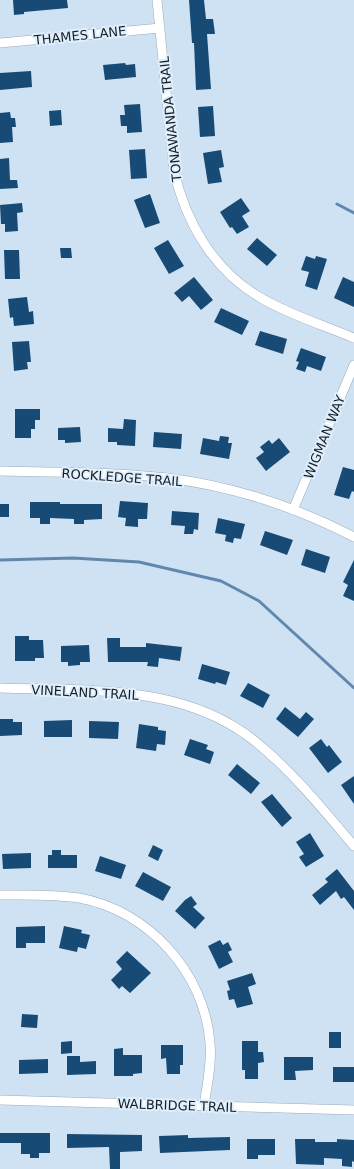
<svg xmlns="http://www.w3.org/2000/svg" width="354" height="1169" font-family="'DejaVu Sans',sans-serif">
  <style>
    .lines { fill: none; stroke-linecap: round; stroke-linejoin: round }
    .stream { stroke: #6188ac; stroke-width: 3 }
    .building { fill: #174b75 }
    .street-casing { stroke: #98aabc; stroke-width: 10 }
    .street { stroke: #fff; stroke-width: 9 }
    .labels { text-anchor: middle; stroke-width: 4; stroke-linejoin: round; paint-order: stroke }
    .street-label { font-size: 13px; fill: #171e24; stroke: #dfeffe }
  </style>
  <rect width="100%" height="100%" fill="#cfe2f4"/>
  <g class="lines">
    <path class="stream" d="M337 204 354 213
      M0 560 73 558 139 562 221 581 259 601 354 688"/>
  </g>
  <path class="building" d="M13 0H67L68 8 24 12V14L14 15Z
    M189 0H204L206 19H213L215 34H207L211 89 196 90 194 43H192Z
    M125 63 126 65 135 64 136 77 105 80 103 65Z
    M31 71 32 87 0 90V73Z
    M140 104 142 132 127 133V126H121L120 115H125L124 105Z
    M213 106 215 136 200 137 198 107Z
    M61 110 62 125 50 126 49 111Z
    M10 112 11 118H15L16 127H12L13 142 0 143V113Z
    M145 149 147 178 131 179 129 150Z
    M221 150 224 167 219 168 222 182 208 184 203 153Z
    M9 158 10 180H17L18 188 0 189V159Z
    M150 194 160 223 145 228 134 200Z
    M241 198 250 211 242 216 249 227 237 234 232 227 230 228 220 212Z
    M22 203 23 212 17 213 18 231 5 232V224H1L0 205Z
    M257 238 277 255 267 266 247 249Z
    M168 240 184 266 169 274 154 248Z
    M60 248H71L72 258H61Z
    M4 250H19L20 279H5Z
    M306 256 315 259 316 256 327 259 317 290 305 286 309 272 301 270Z
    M194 277 213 300 201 310 189 296 182 302 174 293Z
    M343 277 354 282V307L334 298Z
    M27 297 29 312 33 311 34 324 14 326 13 317 10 318 8 299Z
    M221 308 249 321 242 335 214 322Z
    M260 331 287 339 283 354 255 345Z
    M29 341 31 362H27L28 369 14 371 12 342Z
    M301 348 326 357 321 371 307 366 305 372 296 369 299 362 296 361Z
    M15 409H40V420H35V429H31V438H15Z
    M124 419 136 420 135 446 117 445V442H108V428L123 429Z
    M80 427 81 442 65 443V440H58V428Z
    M154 432 182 434 181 449 153 447Z
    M220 436 229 437 228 443H232L229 459 200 454 203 438 219 441Z
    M279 438 290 452 266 471 256 458 264 452 260 447 269 440 272 444Z
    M343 467 354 470V492L352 491 349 499 334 495Z
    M120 501 148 503 147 519H138V527L125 526 126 518 118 517Z
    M30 502H60V504H102V519L84 520V524H74V519L50 518V524H40V518H30Z
    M0 504H9V517H0Z
    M172 511 199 513 198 530 194 529 193 534H184L185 526 171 525Z
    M218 518 245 524 241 539 234 538 233 543 225 541 226 535 215 533Z
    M265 531 293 540 287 555 260 545Z
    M306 549 330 557 325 573 301 565Z
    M354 560V601L343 596 348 585 343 582Z
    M15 636H29V640H43L44 658H35V661H15Z
    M107 638H120V647H146V643L182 647 180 661 159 658 158 667 147 666 148 662H108Z
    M89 645 90 662H80V665L68 666V662H61V646Z
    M202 664 230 672 226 685 216 682 215 684 198 679Z
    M248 683 270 695 263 708 240 696Z
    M285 707 300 719 306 712 314 719 298 737 276 719Z
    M0 719H13V722H22V735L0 736Z
    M72 720V737H44V721Z
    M89 721 119 722 118 739 89 738Z
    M139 724 158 727V730L166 731 165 745 157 744 156 751 136 748Z
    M190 739 208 745 206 749 214 752 210 764 184 755Z
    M321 739 327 747 329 745 342 762 328 773 309 748Z
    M237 764 260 783 251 794 228 775Z
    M354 776V804L341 785Z
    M272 794 292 818 282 827 261 802Z
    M310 833 324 856 306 867 299 857 304 854 296 842Z
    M153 845 163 850 158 861 148 856Z
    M52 850H61V855H77V868H48V855H52Z
    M31 853V868L3 869 2 854Z
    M100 856 126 865 121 879 95 871Z
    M337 869 354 891V910L344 897 341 899 336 891 320 905 312 895 328 882 325 879Z
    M143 872 171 887 163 901 135 886Z
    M191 896 197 904 193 907 205 918 195 929 175 911 185 900Z
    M45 926V943H26V948H16V927Z
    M64 926 82 930 81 933 90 935 86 949 78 947 77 952 59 948Z
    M220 940 223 945 228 942 232 950 228 952 233 962 219 969 208 946Z
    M127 951 151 973 130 993 122 986 119 989 111 980 122 969 116 962Z
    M252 973 256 984 248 987 253 1004 237 1008 234 999 229 1000 227 991 230 990 227 981Z
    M22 1014 38 1015 37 1028 21 1027Z
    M329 1032H341V1048H329Z
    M72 1041V1053L61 1054V1042Z
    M242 1041H258V1052H263L264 1062 258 1063V1079H245V1070H242Z
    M161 1045H183V1065H180V1074H167L166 1058 161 1059Z
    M123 1048V1055H142V1073L133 1074V1076H114V1049Z
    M67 1056H80V1062L96 1061V1074L67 1075Z
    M284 1057H313V1070L295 1071 296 1080H284Z
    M48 1059V1073L19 1074V1060Z
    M333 1067H354V1082H333Z
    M0 1133H50V1153H39V1158H30V1154H21V1143H0Z
    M67 1134 142 1135V1151L120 1152V1169H110L109 1147 67 1148Z
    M188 1135V1138L230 1137V1150L160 1153 159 1136Z
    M247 1139H275V1155H258V1159H247Z
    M295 1139H315V1142H337V1139L354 1140V1162L352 1161V1167L342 1166V1159L324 1158V1165L296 1164Z"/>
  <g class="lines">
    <defs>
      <path id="street" d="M157 0 174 171C186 223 214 271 261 298 290 315 323 325 354 338
        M0 43 160 28
        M0 471C56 472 112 472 167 478 232 486 296 507 354 537
        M293 510 354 365
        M0 688C90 691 191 683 263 748 297 777 325 812 354 846
        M0 895C26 895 53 894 79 898 148 910 205 973 210 1043 212 1064 207 1085 204 1106
        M0 1100 354 1110"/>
    </defs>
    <use href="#street" class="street-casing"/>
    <use href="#street" class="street"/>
  </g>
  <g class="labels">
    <g class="street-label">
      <text transform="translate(80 35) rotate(-6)" y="5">THAMES LANE</text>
      <text transform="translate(170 119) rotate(-96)" y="5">TONAWANDA TRAIL</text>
      <text transform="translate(324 437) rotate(-68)" y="5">WIGMAN WAY</text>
      <text transform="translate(122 477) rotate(4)" y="5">ROCKLEDGE TRAIL</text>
      <text transform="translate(85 692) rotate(3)" y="5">VINELAND TRAIL</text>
      <text transform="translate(177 1105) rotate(2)" y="5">WALBRIDGE TRAIL</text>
    </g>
  </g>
</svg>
